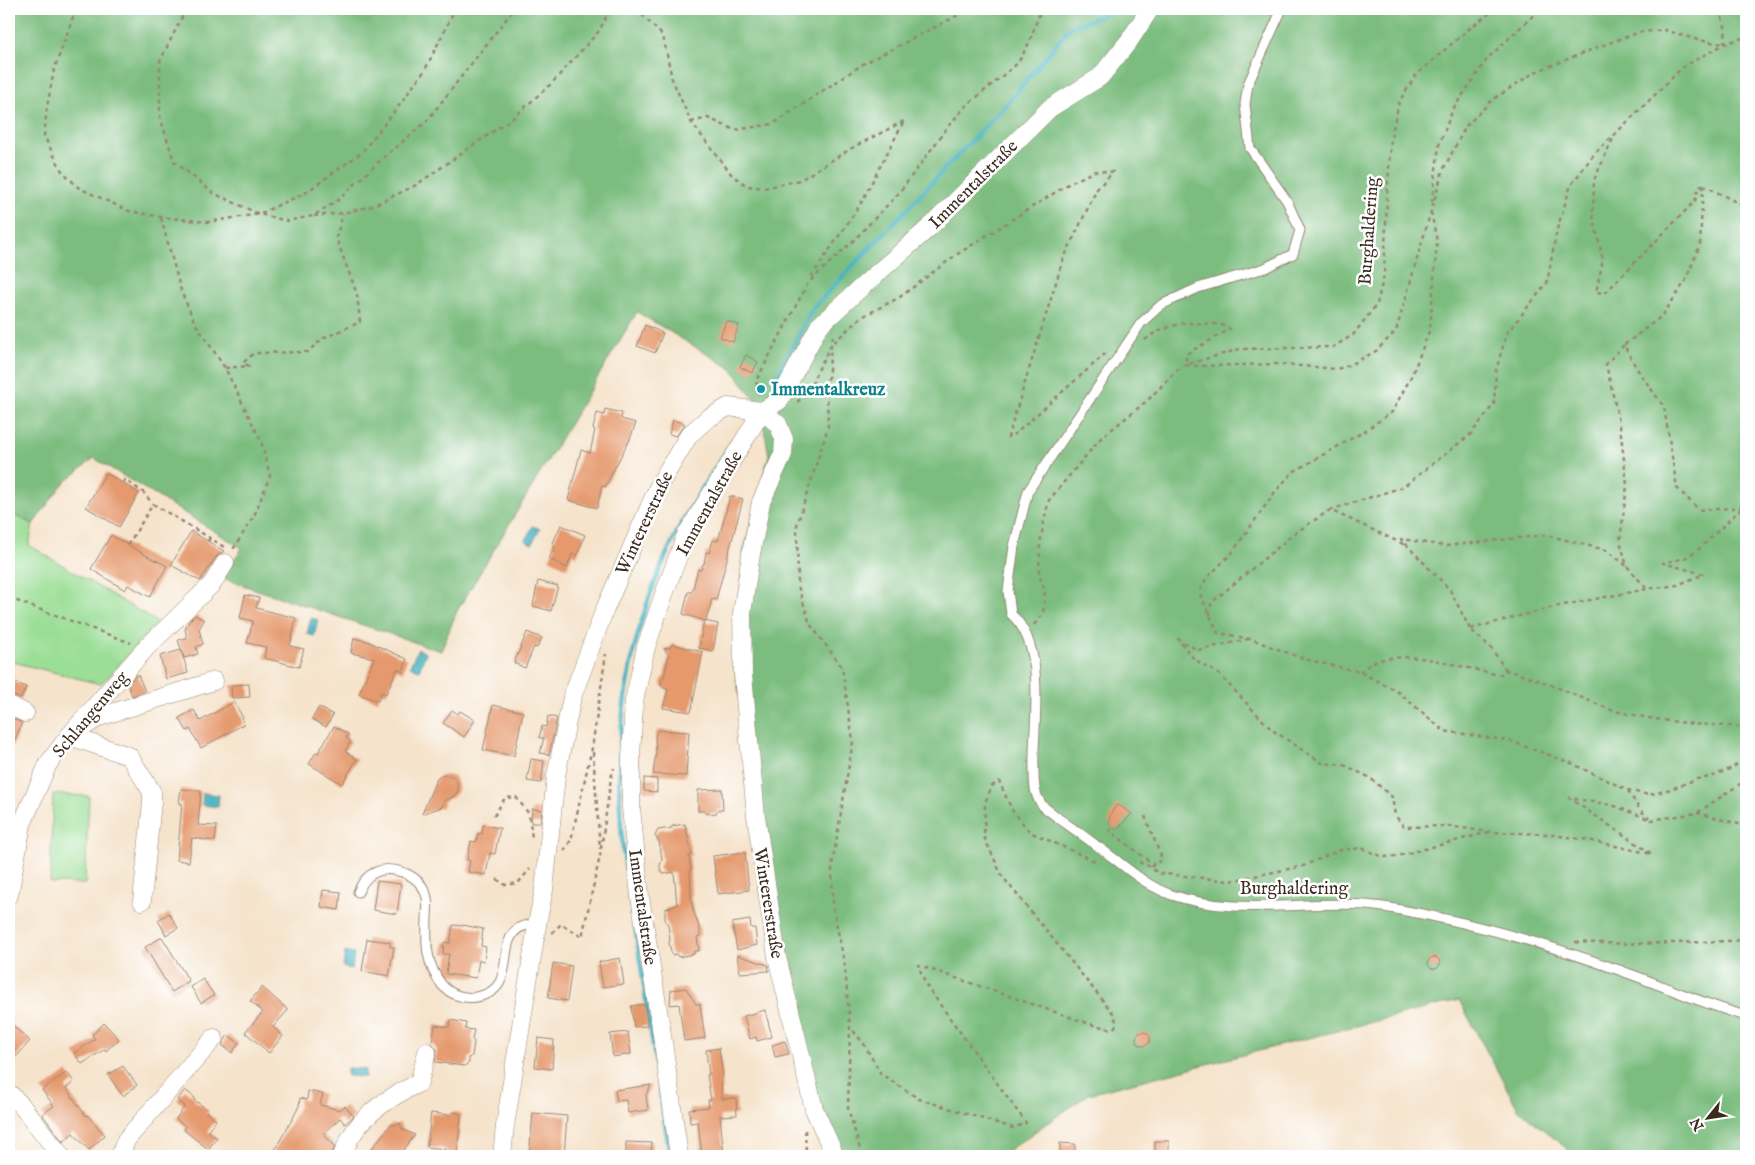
<svg xmlns="http://www.w3.org/2000/svg" width="1755" height="1165" font-family="'IM FELL English',serif">
  <style>
    .green { fill: #9bde96; stroke: #6b845a }
    .forest { fill: #7cbd7f; stroke: #5c744e }
    .water { fill: #45b3c1; stroke: #406e70 }
    .lines { fill: none; stroke-linecap: round; stroke-linejoin: round }
    .stream { stroke: #45b3c1; stroke-width: 4.5 }
    .building { fill: #e5996d }
    .lane-casing { stroke: #988674; stroke-width: 11 }
    .street-casing { stroke: #988674; stroke-width: 19 }
    .path { stroke: #988674; stroke-width: 2.5; stroke-dasharray: 4 4; stroke-linecap: butt }
    .lane { stroke: #fff; stroke-width: 9 }
    .street { stroke: #fff; stroke-width: 18 }
    .culture-dot { fill: #0f9aa8; stroke: #fff; stroke-width: 2 }
    .labels { text-anchor: middle; stroke-width: 5; stroke-linejoin: round; paint-order: stroke }
    .street-label { font-size: 18px; fill: #3b2a1e; stroke: #fff }
    .culture-label { font-size: 18px; font-weight: bold; fill: #0d838f; stroke: #fff; text-anchor: start }
  </style>
  <rect width="100%" height="100%" fill="#fff"/>
  <filter id="ink" filterUnits="userSpaceOnUse"><feTurbulence type="fractalNoise" baseFrequency=".02" numOctaves="2"/><feDisplacementMap in="SourceGraphic" scale="10" xChannelSelector="R" yChannelSelector="G"/><feConvolveMatrix kernelMatrix="1 2 1 2 8 2 1 2 1" color-interpolation-filters="sRGB"/></filter>
  <filter id="wash" filterUnits="userSpaceOnUse"><feTurbulence type="fractalNoise" baseFrequency=".0096" numOctaves="4" result="noise"/><feDisplacementMap in="SourceGraphic" scale="20" xChannelSelector="R" yChannelSelector="G"/><feGaussianBlur stdDeviation="1.12" result="paint"/><feColorMatrix in="noise" values="0 0 0 0 0 0 0 0 0 0 0 0 0 0 0 0 0 1.4 0 .05"/><feComposite in="paint" operator="in"/></filter>
  <g filter="url(#wash)">
    <rect width="100%" height="100%" fill="#f5e3cb"/>
    <path class="green" d="M9 513 33 524 29 545 157 622 109 676 100 684 9 661Z
      M53 794 89 796 85 884 50 883Z"/>
    <path class="forest" d="M9 9H1746V1156H1576L1518 1109 1459 1000 1089 1094 1000 1156H832L813 1110 736 676 743 553 769 455 760 407 732 369 637 312 457 611 441 651 222 578 242 548 94 458 62 485 33 524 9 513Z"/>
    <path class="water" d="M533 526 540 529 532 544 525 540Z
      M311 618 318 620 314 636 307 634Z
      M418 649 426 653 419 670 410 666Z
      M203 793 219 795 218 807 202 805Z
      M345 952 354 954 352 969 343 967Z
      M347 1068 365 1069V1077L347 1076Z"/>
    <g class="lines">
      <path class="stream" d="M778 374 813 308 1012 98 1069 28 1103 15 1108 9
        M670 1156 623 849C612 739 625 639 674 538 691 503 714 470 736 437"/>
    </g>
    <g id="blocks">
      <path class="building" d="M726 321 739 325 733 342 720 337Z
        M645 325 663 333 655 353 637 346Z
        M746 355 758 362 752 373 740 367Z
        M605 409 622 413 621 419 636 423 628 444H627L605 487 602 486 597 508 568 500 581 450 590 453 595 430 593 429 597 413 604 415Z
        M673 420 685 424 676 436 669 434Z
        M106 473 139 493 119 527 86 507Z
        M730 496 743 499 716 600 712 599 706 621 683 614 688 592H692L698 569 701 570 703 564H704L706 552 709 553 713 540 718 541Z
        M561 525 585 535 577 556 572 554 567 568 549 559 555 547 552 545Z
        M191 531 224 551 216 557 200 581 171 565Z
        M111 535 156 561V560L167 566 150 597 128 585 125 590 91 569Z
        M538 581 558 586 551 611 533 606Z
        M245 595 259 598 256 608 296 618 290 646 304 649 299 667 264 658 266 647 247 643 253 621 240 618Z
        M195 615 204 620 199 629 203 644 196 647 198 654 184 658 178 640 187 638 185 629 190 620Z
        M704 621 718 624 713 651 699 648Z
        M527 632 542 638 537 648 534 647 525 668 514 663Z
        M354 638 367 641 407 659 403 672 397 669 386 694 381 692 378 701 359 694 374 658 351 653Z
        M672 644 703 652 691 712 663 708 668 689 664 688 661 684 662 678 664 677 669 655 664 649 671 647Z
        M181 650 188 673 166 679 160 656Z
        M136 675H138L145 691 132 696 128 685Z
        M14 682 26 687 21 699 9 694Z
        M249 684 250 697 232 698 231 685Z
        M234 702 243 718 242 719 244 724 201 748 190 729 187 731 179 718 194 710 200 721Z
        M493 705 523 712 514 756 483 750Z
        M319 707 333 715 326 727 312 719Z
        M452 710 458 714 460 711 475 720 464 737 443 723Z
        M548 716 557 718 549 755 540 753 544 738H539L542 726 546 727Z
        M9 717 22 723 9 754Z
        M334 726 348 734 346 738 351 741 345 751 357 759 342 784 309 764 316 752 318 753Z
        M658 730 689 732 686 776 653 774 656 752 655 735Z
        M531 759 544 761 541 783 527 781Z
        M447 775 454 777 457 782 458 791 453 797 444 801 442 807 422 814 436 780 440 776Z
        M644 778 657 779V792L644 791Z
        M181 789 201 791 198 825 217 826 215 841 192 838 189 862 177 860 182 803H179Z
        M722 789 723 810H717V813L706 814V811H698V790Z
        M1117 804 1132 814 1116 830 1109 823 1110 815Z
        M532 809 542 810 540 823H531Z
        M685 824 692 855 689 856 691 870H690L691 898 693 909 700 930V936L697 937 699 951H694V954L678 957 677 954 672 955 669 943 670 939 668 925 665 920V909L677 905 674 872 663 874 660 869V865L662 860 661 852 659 842 655 836 658 830 672 828V826Z
        M483 825 500 828 495 854 490 853 486 875 468 872 470 861 467 860 471 841 476 842 478 833 482 834Z
        M745 852 749 890 718 894 713 856Z
        M377 881 401 884 397 914 373 910Z
        M323 890 341 892 339 910 321 907Z
        M169 913 178 928 166 935 158 920Z
        M750 920 751 928H755L757 945 737 950 732 923Z
        M453 925 463 926V925L483 929 481 946 486 947 484 961 479 960 476 978 446 974 449 954H443L444 942 450 943Z
        M162 937 189 981 172 992 145 947Z
        M367 939 390 942V947H394L389 976 362 971Z
        M737 955 768 965 769 971 740 973Z
        M1428 963a6 6 0 1 1 12 0a6 6 0 1 1-12 0Z
        M620 958 624 984 603 987 599 962Z
        M553 963 572 966 567 1001 548 998Z
        M203 979 214 995 201 1003 191 987Z
        M262 987 288 1010 273 1027 283 1036 269 1053 245 1032 263 1012 250 1001Z
        M686 988 696 1004H700L705 1038 684 1041 679 1004 670 1005 671 990Z
        M645 1004 647 1026 634 1027 631 1006Z
        M765 1010 772 1037 757 1041 756 1037 750 1039 744 1016Z
        M451 1020 466 1023 465 1029 474 1030 472 1039 474 1042 472 1056 469 1058V1063L464 1066 435 1062 437 1050 432 1043 435 1025 449 1027Z
        M9 1022 30 1041 15 1058 9 1052Z
        M104 1023 119 1039 106 1051 105 1049 82 1064 74 1053 95 1039 92 1035Z
        M1136 1039a7 7 0 1 1 14 0a7 7 0 1 1-14 0Z
        M628 1032 631 1054 613 1057 610 1034Z
        M228 1035 239 1043 232 1053 222 1045Z
        M538 1038 554 1040 552 1069 535 1067Z
        M785 1041 789 1054 775 1057 772 1045Z
        M719 1048 723 1077H721L722 1099 736 1098 737 1115 720 1116 724 1156H702L698 1122 690 1123 689 1109 709 1107 708 1100H711L707 1075H709L706 1050Z
        M123 1066 137 1085 123 1096 108 1075Z
        M67 1072 74 1082 66 1088 86 1116 87 1115 105 1135 89 1150 73 1133 63 1142 42 1114 54 1106 42 1090Z
        M651 1085 646 1095 648 1110 628 1113 626 1100 617 1101 615 1090Z
        M185 1090 195 1098 194 1100 208 1110 206 1112 216 1120 208 1131 217 1138 208 1149 184 1130 186 1127 176 1119 185 1106 177 1100Z
        M308 1091 323 1094 320 1105 340 1110 345 1106 354 1116 345 1124 340 1118 323 1134 335 1146 333 1151 326 1156H271L293 1118 299 1106 300 1098 307 1100Z
        M453 1112 459 1113 461 1116 457 1154 448 1153 445 1149 427 1147 431 1113 449 1115Z
        M533 1113 567 1116 564 1156H529Z
        M400 1123 402 1129 415 1135 399 1156H366L391 1124 394 1125Z
        M1155 1141H1169V1156H1155Z
        M626 1142 652 1143 651 1156H626Z
        M1060 1143 1075 1144V1156H1060Z"/>
    </g>
  </g>
  <g filter="url(#ink)">
    <use href="#blocks" fill-opacity="0" stroke="#988674" stroke-width="1"/>
    <g class="lines">
      <defs>
        <path id="lane" d="M1282 9 1248 84 1245 104 1250 148 1287 201 1300 230 1293 254 1265 268 1198 288 1161 305 1141 323 1028 491 1014 546 1008 591 1011 614C1049 648 1032 724 1034 770 1034 783 1034 796 1043 806 1047 810 1054 814 1058 818 1071 827 1084 836 1097 846 1122 863 1143 885 1172 895 1242 919 1318 896 1390 908 1467 921 1543 943 1616 969 1660 984 1702 1004 1746 1016
          M358 892C361 885 365 878 372 874 390 863 419 874 426 894 429 902 427 911 427 920 426 944 426 965 442 985 451 995 464 999 476 997 520 990 494 944 519 928 524 925 532 924 538 923"/>
        <path id="street" d="M9 705 25 713
          M82 728 99 717 214 681
          M69 736 129 756 152 792V802L142 901
          M9 895 22 824 48 764 69 736 146 648 212 584 225 563
          M9 1093 21 1105 61 1156
          M120 1156 126 1140 214 1038
          M342 1156C345 1149 348 1141 352 1135 366 1112 395 1094 419 1083L427 1052
          M502 1156 505 1126 538 919 544 890 556 776 572 697 605 609 659 485 689 435 707 419 728 407 762 411 778 424 784 439 783 454 761 502 751 554 742 613 743 675 756 816 777 957 814 1109 835 1156
          M679 1156 662 1035 640 897 631 808V757L634 701 646 647 664 594 686 535 762 411 779 401 819 326 866 283 931 226 1050 108 1100 77 1129 41 1150 9"/>
      </defs>
      <use href="#lane" class="lane-casing"/>
      <use href="#street" class="street-casing"/>
      <path class="path" d="M76 9 54 70 47 107 44 136 62 171 79 188 129 211 161 217 208 222 259 214 305 193 361 153 395 111 425 70 455 9
        M186 9 160 61V117L174 161 213 193 259 214 287 221 313 216 338 200 382 159 426 122 514 9
        M636 9 663 36 672 79 691 122 732 175 747 186 764 188 800 180 852 148 904 121
        M1719 9 1726 29 1724 44
        M691 122 708 118 735 130 773 124 863 64 970 9
        M1703 185 1699 186 1695 201 1605 293 1596 292 1603 260 1593 215 1594 180 1615 134 1683 67 1724 44 1746 37
        M1703 185 1700 245 1685 282 1662 316 1624 345 1637 369 1664 407 1677 488 1699 510 1746 507
        M1703 185 1746 207
        M1432 202 1439 145 1453 109 1488 58 1540 9
        M1431 212 1437 241 1430 329 1412 375 1392 412 1363 432 1293 472 1275 492 1231 554 1207 578 1201 587 1200 594 1218 633 1251 639 1304 659 1360 672 1397 691 1444 731 1510 741 1571 763 1627 790 1649 795 1671 789 1697 779 1711 777 1732 768 1746 758
        M314 216 343 213 372 206 416 185 514 117 552 83 599 31 606 17 615 9
        M161 218 181 291 195 323 225 368 261 441 270 476 254 516 232 551
        M811 277 860 205 904 121
        M833 336 831 345 827 392 828 427 797 525 798 586 810 624 842 667 853 741 832 866 833 906 845 967 850 1027
        M1145 340 1157 331 1182 323 1220 324 1230 329 1186 354V365L1197 366 1278 364 1337 369 1350 365 1376 351 1396 331 1443 170 1466 126 1492 100 1535 72 1614 41 1640 32 1665 30 1698 40 1724 44
        M1624 345 1606 364 1620 426 1627 485 1620 541 1627 566 1647 589
        M225 368 249 366 243 363 254 353 307 352 324 338 360 322 357 294 336 238 343 214
        M759 394 756 381 808 283 851 243 899 193 950 124 966 106 1018 63 1029 43 1041 9
        M797 402 810 392 815 376 831 345 860 318 900 297 956 255 1070 183 1095 171 1113 172 1097 189 1063 260 1008 437 1015 434 1105 354
        M123 483 125 480 143 492 153 504
        M1330 510 1403 487 1471 434 1494 404 1496 370 1507 333 1547 283 1557 229 1571 185 1594 154 1615 134
        M208 541 210 538 224 547
        M128 545 153 504 210 538
        M9 598 131 643
        M1210 615 1211 603 1295 533 1330 510 1403 544 1402 541
        M1034 625 1043 613 1045 592 1039 574 1040 544 1044 521 1049 500 1101 438 1148 400 1181 366 1240 349 1333 347 1353 335 1377 304 1384 275 1387 197 1391 138 1399 102 1416 75 1469 29 1495 9
        M1470 629 1450 590 1401 539 1445 546 1546 535 1606 550 1627 566
        M1249 639 1198 650 1178 639 1194 659 1220 675 1271 729 1322 763 1344 765 1369 777 1392 797 1395 815 1404 827 1448 826 1489 832 1546 834 1588 840 1652 854 1569 798 1612 805 1651 820 1697 813 1746 780
        M1506 670 1491 648 1470 629 1554 607 1647 589 1677 585 1704 574 1663 563 1685 558 1699 549 1742 508
        M1360 672C1364 669 1370 663 1376 661 1416 649 1460 668 1500 675L1506 670 1539 680 1614 711 1655 719 1693 724 1746 727
        M593 752 600 849
        M1628 791 1640 810 1649 818
        M1697 813 1746 826
        M494 816 505 798 516 797 529 814 532 838
        M1145 816 1162 859 1151 867
        M1111 828 1110 831 1154 865
        M564 851 571 840 592 748 606 654
        M1139 862 1151 867 1157 873 1230 881 1303 866 1340 850 1361 848 1383 857 1398 856 1489 832
        M497 879 505 885 518 883 530 869
        M552 933 561 924 582 937 600 856 611 778 614 768
        M1575 942C1632 945 1690 943 1746 940
        M805 1130 806 1152 809 1156
        M862 1156 848 1108 850 1027 864 1044 881 1074 919 1099 1013 1128 1026 1123 926 985 918 965 1093 1025 1113 1029 1117 1024 1113 1013 1002 876 984 837 985 803 992 786 999 781 1012 810 1030 832 1097 862"/>
      <use href="#lane" class="lane"/>
      <use href="#street" class="street"/>
    </g>
  </g>
  <circle class="culture-dot" cx="761" cy="389" r="5"/>
  <g class="labels">
    <g class="street-label">
      <text transform="translate(973 184) rotate(-45)" y="6">Immentalstraße</text>
      <text transform="translate(1368 231) rotate(-86)" y="6">Burghaldering</text>
      <text transform="translate(709 503) rotate(-61)" y="6">Immentalstraße</text>
      <text transform="translate(644 523) rotate(-65)" y="6">Wintererstraße</text>
      <text transform="translate(90 714) rotate(-50)" y="6">Schlangenweg</text>
      <text x="1294" y="894">Burghaldering</text>
      <text transform="translate(769 903) rotate(81)" y="6">Wintererstraße</text>
      <text transform="translate(643 907) rotate(82)" y="6">Immentalstraße</text>
    </g>
    <g class="culture-label">
      <text x="771" y="395">Immentalkreuz</text>
    </g>
  </g>
  <rect width="1755" height="1165" fill="none" stroke="#fff" stroke-width="30"/>
  <g transform="translate(1708 1118) rotate(240)" stroke="#ffffff" stroke-width="4" paint-order="stroke">
  <path d="M0-4L9 19L0 12L-9 19Z" fill="#3b2a1e"/>
  <text y="-8" font-size="14" font-weight="bold" text-anchor="middle" fill="#3b2a1e">N</text>
  </g>
</svg>
